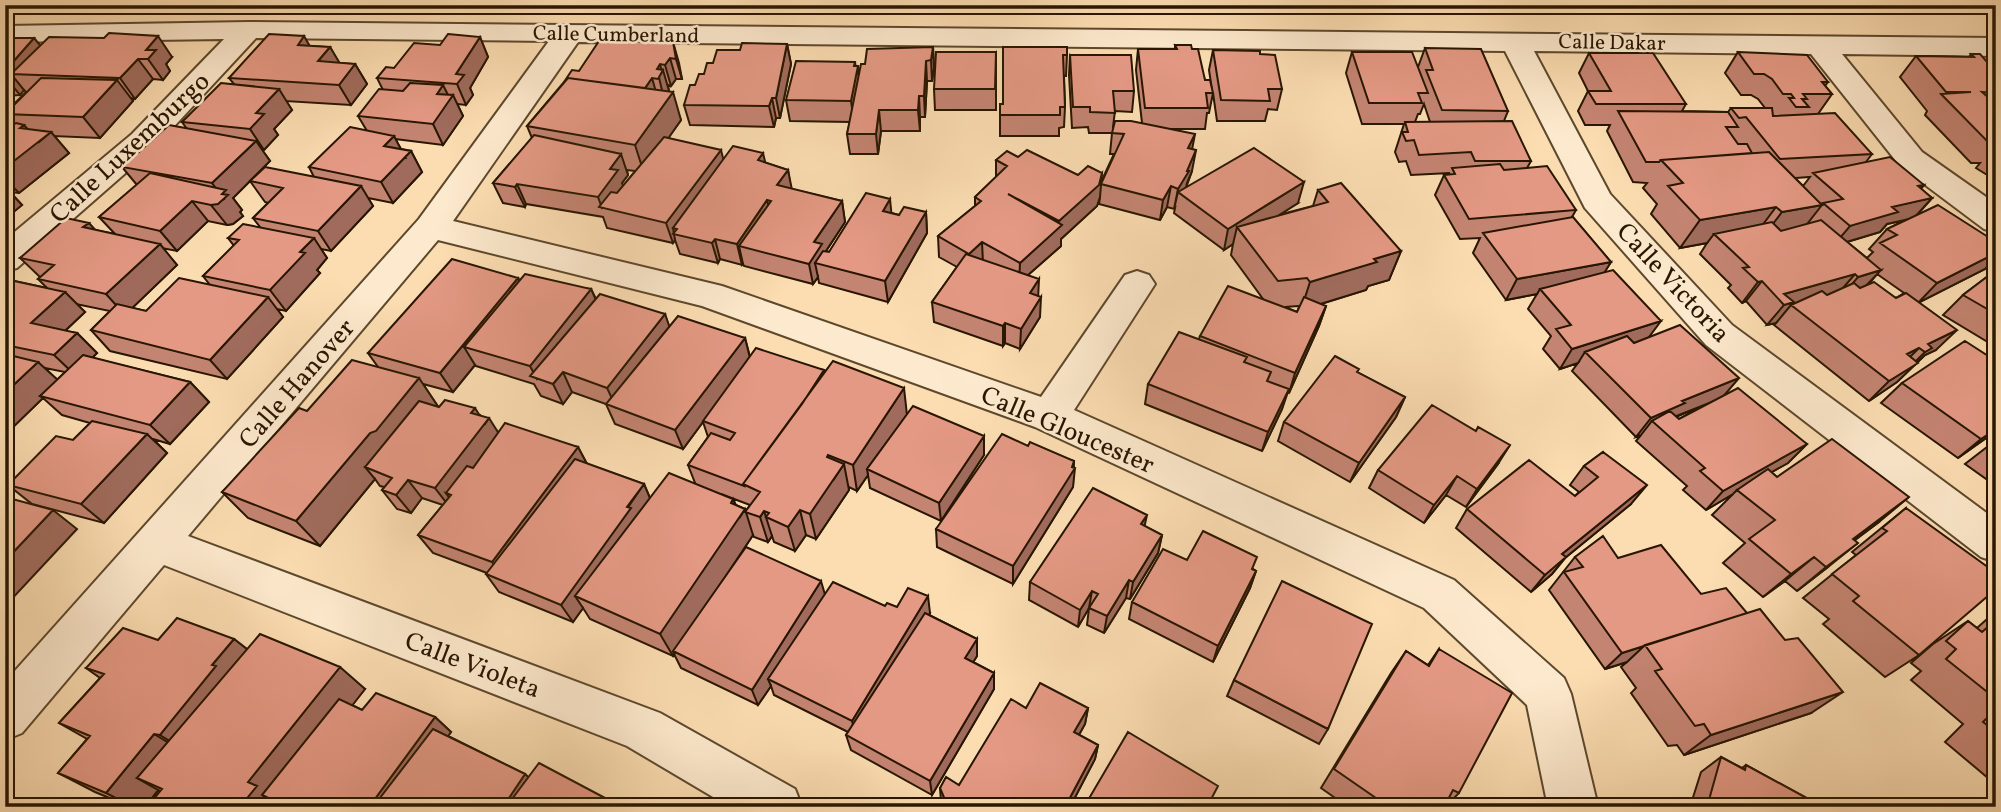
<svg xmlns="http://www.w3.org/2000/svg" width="2001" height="812" font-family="Vollkorn,serif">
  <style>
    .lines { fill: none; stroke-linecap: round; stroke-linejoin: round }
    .minor-casing { stroke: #5d482c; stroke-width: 4 }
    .minor { fill: #fde9cd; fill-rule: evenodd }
    .wall { fill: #c48472; stroke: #281600; stroke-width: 2; fill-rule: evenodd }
    .shaded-wall { fill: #a06b5c; stroke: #281600; stroke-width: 2 }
    .building { fill: #e49984; stroke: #281600; stroke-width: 2 }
    .labels { text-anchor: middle; stroke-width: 5; stroke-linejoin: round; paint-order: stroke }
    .far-street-label { font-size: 21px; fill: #281600; stroke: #fde9cd }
    .street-label { font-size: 26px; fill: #281600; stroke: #fde9cd }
  </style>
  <rect width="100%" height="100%" fill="#fcddb2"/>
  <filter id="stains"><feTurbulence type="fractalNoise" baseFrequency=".00286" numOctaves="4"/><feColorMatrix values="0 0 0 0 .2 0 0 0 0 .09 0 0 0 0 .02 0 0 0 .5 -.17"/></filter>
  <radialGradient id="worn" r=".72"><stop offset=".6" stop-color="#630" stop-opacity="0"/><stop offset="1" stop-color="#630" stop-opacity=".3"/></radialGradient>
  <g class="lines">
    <defs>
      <path id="minor" d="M248 22 1996 38V56L1842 54 1922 152 1996 204V232L1984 229 1900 166 1811 54 1534 51 1610 194 1732 325 1996 520V562L1981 557 1706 345 1585 208 1505 51 578 42 453 221 722 286 1041 397 1125 275 1137 271 1149 275 1155 284 1074 410 1454 580 1564 678 1571 694 1598 807H1548L1527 705 1424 608 1035 427 702 306 438 240 188 536 660 713 795 789 802 807H730L627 746 164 565 22 733 5 740V682L419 219 549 41 256 38 154 148 17 268 5 271V240L132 134 224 39 5 42V26Z"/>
    </defs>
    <use href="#minor" class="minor-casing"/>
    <use href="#minor" class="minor"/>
  </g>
  <path class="wall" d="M480 37 488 57 470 88 473 95 466 105 457 104 463 116 443 145 395 139 401 149 411 151 422 172 393 203 368 198 373 206 331 251 321 249 327 258 317 270 320 273 286 311 277 309 283 317 227 379 110 351 91 330 110 311 76 304 85 312 65 331 77 333 97 353 92 358 190 382 209 402 170 444 153 439 167 453 104 523 32 504 8 485 73 440 90 423 62 415 43 398 5 435V279L47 288 38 279 40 277 20 258 95 230 115 234 99 217 137 185 122 167 187 129 182 122 234 84 229 78 310 46 330 47 339 63 355 64 367 84 351 105 286 101 292 110 274 129 278 135 264 150H262L270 161 233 198 242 210 240 212 243 216 233 224 227 225 208 221 177 251 162 248 177 265 132 308 146 311 210 285 203 276 234 246 228 238 260 227 253 218 268 203 265 202 250 181 314 177 309 167 367 131 358 116 383 90 377 78 394 68 440 45ZM45 368 65 372 57 380Z
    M5 38 40 45 172 57 166 64 170 71 163 80 153 79 135 99 131 98 133 101 100 138 54 136 69 153 19 193 10 192 22 205 5 219V125L12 126 14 125 5 116V113L26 92 24 90 20 95 5 96Z
    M673 42 682 79H676L671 86 668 85 669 91 681 120 668 138 723 160 766 163 788 170 791 189 842 201 845 222 826 251 829 252 892 213 899 215 926 212 927 233 888 302 819 283 818 277 813 284 744 266 743 264 742 265 720 259 718 263 680 254 675 240 673 243 607 228 603 217 526 204 525 207 503 203 493 183 532 138 527 126 564 82 579 71ZM627 170 635 171 623 186 622 183 628 175Z
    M787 44 791 64 780 118H776L774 127 690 125 684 105 695 85 713 63 740 50Z
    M1175 45 1192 49 1205 80 1212 90 1209 70 1213 50 1260 54 1282 89 1277 110 1268 109 1265 121H1217L1213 93 1209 113H1207L1205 129H1169L1192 149V171L1186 188 1298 203 1278 215 1313 206 1318 190 1401 251 1389 280 1368 286 1366 290 1321 304 1326 306 1319 326 1289 393 1287 392 1282 409 1262 451 1145 404 1148 384 1199 339 1200 336 1263 299 1231 255 1233 244 1224 250 1174 213 1175 208 1174 209 1167 207 1160 220 1099 204 1100 197 1097 206 1061 239V246L1028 275 1038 296 1040 317 1020 349 1005 343 1003 346 934 322 932 302 957 267 939 257 938 236 975 206V197L996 177V160L1018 157 1101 182 1114 154H1110L1112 133H1089L1088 127 1072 128 1069 75 1070 55 1134 91 1132 112 1115 111 1113 127 1142 123 1136 70 1138 49H1175ZM1298 306 1299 307 1297 312 1285 307Z
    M933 47 934 68 932 81H927L925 117H920V131H881L878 154H850L847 134 850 122 790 121 786 100 855 66H858L859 74 865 64Z
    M1003 47 1067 55 1066 76H1064L1065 107 1064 127 1059 128V136H1000V104H1003Z
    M1425 48 1508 111 1504 121 1531 161 1527 168 1576 210 1572 217 1611 262 1604 272 1649 337 1725 394 1807 444 1788 463 1771 472 1777 477 1879 522 1855 540 1828 567 1797 591 1785 581 1763 597 1723 563 1745 543 1712 515 1733 494 1706 510 1683 490 1687 486 1636 441 1641 435 1636 437 1572 371 1578 363 1560 369 1543 349 1551 336 1528 309 1537 294 1506 300 1473 253 1480 238 1460 239 1435 195 1444 175 1450 173 1411 175 1406 161 1399 162 1395 152 1404 124H1362L1346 73 1352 52 1418 67ZM1424 104 1430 122H1415L1418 114H1420ZM1706 404 1679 419 1676 417Z
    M996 52V110H935L934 89Z
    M1738 52 1828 82 1825 86 1832 94 1818 114 1872 154 1866 162 1924 185 1921 189 1932 198 1917 215 1985 269 1919 302 1936 350 1925 355 1897 382 1869 401 1774 325 1776 323 1767 325 1746 301 1742 303 1728 288 1731 285 1700 254 1707 243 1680 248 1651 214 1657 204 1643 188 1647 183 1633 182 1607 131 1610 125H1585L1578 111 1588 91 1579 73 1589 53 1686 104 1682 111 1728 112 1731 108H1765L1758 99 1751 95H1741L1725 73ZM1810 177 1803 186 1795 178ZM1905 220 1887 229 1869 249 1873 252 1867 258 1847 242 1880 232 1887 224ZM1877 274 1904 293 1896 298 1868 285Z
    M1971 54 1996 72V183L1991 180 1992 178 1976 168 1980 163H1971L1925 115 1927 111 1900 77 1916 56 1969 57Z
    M1996 270V347L1943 315 1963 295Z
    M518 278 520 281 591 289 596 299 665 314 669 327 745 338 750 357 824 370 825 373 984 455 941 521 870 488 868 475 857 491 849 487V490L816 539 806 535 795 551 774 542 772 536 768 542 754 537 753 535 728 573 885 606 897 607 930 613 929 615 977 639V656L973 662 994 673V689L932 795 851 750 846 735 848 732 774 695 771 686 758 705 681 668 674 654 673 656 590 619 583 608 573 622 499 592 486 574 487 573 433 553 418 535 443 505 422 498 411 513 397 509 382 490 384 487 380 486 375 479 320 546 248 518 222 492 307 411 378 367 368 353ZM475 365 476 366 534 384 541 396 563 404 572 392 606 404 615 424 683 449 703 422 708 437 688 465 695 483 650 498 644 484 587 464 578 447 498 432 480 415 437 406V405L423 384 453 392ZM721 494 750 505 746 511 745 509 736 505 733 499Z
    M1993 359 1996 431 1958 458 1881 403 1902 383Z
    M1358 373 1405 397 1396 417 1350 482 1278 441 1284 422Z
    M1996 440V486L1965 464Z
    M1028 446 1074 461 1073 487 1013 584 937 547 936 529Z
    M1603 452 1631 504 1565 558 1552 574 1531 592 1456 528 1467 509 1575 496 1579 492 1570 485 1584 466Z
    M1498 464 1466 507 1446 495 1424 523 1369 488 1378 470Z
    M1906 508 1919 655 1885 677 1823 624 1829 619 1803 598 1856 555 1852 552Z
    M1144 526 1162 535 1158 553 1130 599 1126 598 1104 633 1087 625 1089 608 1078 627 1029 600 1030 582Z
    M1575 557 1618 558 1701 594 1811 713 1684 755 1677 745 1668 746 1631 693 1636 688 1621 667 1627 662 1605 669 1549 590Z
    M1187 560 1253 569 1256 571 1250 588 1213 662 1129 619 1132 602Z
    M1996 614V774L1988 778 1945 742 1963 724 1911 680 1921 671 1911 663 1933 644 1968 621 1977 628 1987 619Z
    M234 639 247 649 365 689 352 705 362 710 435 717 451 732 448 736 525 774 528 777 622 807H147L160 791 158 790 145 807H131L95 792 58 773 87 739 59 723 100 678 86 668 158 640Z
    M1439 649 1459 793 1445 807H1348L1321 788 1391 673 1406 651 1428 665Z
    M1234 680 1328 729 1319 744 1227 696Z
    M1026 708H1088L1085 724 1079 735 1098 745 1095 759 1070 807H944L941 801 940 788 959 785Z
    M1721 757 1742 768 1746 765 1823 807H1690L1701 772Z"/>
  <path class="shaded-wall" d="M158 36 172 57 166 64 170 71 163 80 148 59 146 50Z
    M304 36 316 57 298 45Z
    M480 37 488 57 470 88 473 95 466 105 457 84 456 74Z
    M34 38 51 58 11 74 24 90 20 95 5 77V71Z
    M673 42 679 63 682 79 676 59Z
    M787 44 791 64 780 118 776 98Z
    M330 47 342 67 318 61Z
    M933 47 934 68 932 81 931 60Z
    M670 58 676 79 671 86 665 65Z
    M138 59 153 79 135 99 120 78Z
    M926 61 927 81 925 117 924 96Z
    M855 62 857 75 858 66 861 86 854 122 851 101Z
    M355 64 367 84 351 105 339 85Z
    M660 64 662 72 663 70 669 91 664 99 657 69Z
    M652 78 658 99 644 90Z
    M117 80 133 101 100 138 83 117Z
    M443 85 450 99 453 95 463 116 443 145 433 124 437 94Z
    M279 89 292 110 274 129 278 135 264 150 250 129 256 113Z
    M673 92 681 120 644 173 635 145Z
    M919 96 920 117V131L918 110Z
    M772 98 776 118 774 127 769 106Z
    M879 110 881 131 878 154 876 134Z
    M24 125 39 142 51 132 69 153 19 193 5 179V168L20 128Z
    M1195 134 1191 155 1188 148Z
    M394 136 405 157 384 146Z
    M256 141 270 161 233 198 242 210 240 212 243 216 233 224 227 225 211 205 224 199 212 183Z
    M721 150 726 170 677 229 673 228 675 240 673 243 666 223Z
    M1196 150 1192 171 1187 183 1185 192H1178L1174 209 1178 189Z
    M411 151 422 172 393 203 381 182Z
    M763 153 768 174 758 160Z
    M621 154 628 175 622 183 625 191 602 208 598 197 610 169Z
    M788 170 792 190 777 185Z
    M1102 173 1100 197 1097 206 1061 239V246L1019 283 1020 263 1058 228 1059 221Z
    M1304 182 1298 203 1245 237 1237 227 1233 244 1224 250 1228 229Z
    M517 184 526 204 525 207 515 187Z
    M1924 185 1908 203 1932 198 1914 218 1887 224 1880 232 1833 246 1850 226 1892 207 1918 186Z
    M361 186 373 206 331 251 318 231Z
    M1171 186 1167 207 1160 220 1163 200Z
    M5 187 22 205 5 219Z
    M890 199 892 219 883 211Z
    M767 200 772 220 739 246 743 264 742 265 737 244Z
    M192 201 208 221 177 251 160 231Z
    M842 201 845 222 824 254 815 263 818 277 813 284 809 264 814 242Z
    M1822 205 1800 233 1760 241 1782 212Z
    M1776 207 1755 235 1714 234 1707 243 1680 248 1700 220Z
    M926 212 927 233 888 302 885 281Z
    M89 223 107 243 83 227Z
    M314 238 327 258 317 270 320 273 286 311 270 290 300 252Z
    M715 239 720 259 718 263 712 243Z
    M982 242 983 263 969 274V254Z
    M160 244 177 265 125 315 106 294Z
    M1401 251 1389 280 1368 286 1366 290 1301 310 1310 282 1374 259Z
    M1996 253V258L1985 269 1918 303 1937 283Z
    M1611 262 1598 283 1540 289 1537 294 1506 300 1517 279Z
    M1881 270 1862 290 1840 298 1858 277Z
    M1855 274 1837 295 1791 305 1776 323 1767 325 1784 305V294Z
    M518 278 528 298 464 347 475 365 453 392 440 373Z
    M1039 279 1038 300 1030 293Z
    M1762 281 1746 301 1742 303 1758 282Z
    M591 289 600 309 537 379 530 366Z
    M65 292 85 312 52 343 31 323Z
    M268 297 283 317 227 379 210 360Z
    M1041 297 1040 317 1020 349 1021 329Z
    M1326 306 1319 326 1289 393 1295 373Z
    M665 314 672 334 616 407 607 388Z
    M1661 321 1646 341 1585 352 1578 363 1560 369 1572 349Z
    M1005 323V343L1003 346V326Z
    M1957 330 1936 350 1925 355 1897 382 1869 401 1889 381 1908 369 1925 352 1928 344Z
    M77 333 97 353 75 375 54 355Z
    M745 338 750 358 683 449 675 430Z
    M1919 348 1899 368 1907 354Z
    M38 362 60 382 40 396 43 398 5 435V393Z
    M563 372 572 392 563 404 553 384Z
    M419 378 437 405 396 457 365 467 375 479 320 546 296 521 370 433Z
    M1739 378 1722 398 1674 417 1652 421 1641 435 1636 437 1651 418 1682 401Z
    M190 382 209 402 170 444 150 425Z
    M904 388 907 415 867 469 868 475 857 491 853 465Z
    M1289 389 1282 409 1262 451 1268 432Z
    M1405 397 1396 417 1350 482 1359 463Z
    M475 408 485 424 489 418 501 437 451 495 446 493 452 502 449 506 435 488 471 413Z
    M1996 429V431L1958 458 1981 439Z
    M147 434 167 453 104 523 81 504Z
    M984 436V455L941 521 939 503Z
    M1807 444 1788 463 1738 491 1737 490 1733 494 1706 510 1723 491Z
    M1510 445 1498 464 1466 507 1477 489Z
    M578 447 588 466 505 579 492 562Z
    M828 455 834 479 844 464 849 490 816 539 810 514Z
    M1074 461 1073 471 1075 468 1073 487 1013 584V566Z
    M1457 476 1446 495 1424 523 1434 505Z
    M408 480 422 498 411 513 396 495Z
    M644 484 652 503 575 596 583 608 573 622 561 605Z
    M1647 485 1631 504 1565 558 1552 574 1531 592 1562 554Z
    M1909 497 1879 522 1827 561 1857 536Z
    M733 499 740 517 745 509 753 535 675 653 673 651 674 654 673 656 660 634Z
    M53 510 77 529 9 602 5 599V561Z
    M800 510 806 535 795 551 788 527Z
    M764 511 772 536 768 542 760 517Z
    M1147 515 1143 533 1141 524Z
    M1162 535 1158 553 1130 599 1133 582Z
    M1858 543 1828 567 1797 591 1826 567Z
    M1814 557 1785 581 1763 597 1791 574Z
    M1256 571 1250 588 1213 662 1218 646Z
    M1129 580 1126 598 1104 633 1107 616Z
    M821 581 826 598 768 679 771 686 758 705 752 690Z
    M1092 591 1089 608 1078 627 1080 610Z
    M928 596 930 613 856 736 852 721Z
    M234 639 262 661 192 755 160 735 212 665Z
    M977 639V656L966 674 965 658Z
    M1644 646 1627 662 1605 669 1622 653Z
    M340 667 365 689 279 800 262 795 281 807H240L248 782Z
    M994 673V689L932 795 930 781Z
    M1843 692 1811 713 1684 755 1711 735Z
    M1088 708 1085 724 1072 747 1074 732Z
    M435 717 451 732 397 807H369Z
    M154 734 187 754 137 778 158 790 145 807H133L106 793Z
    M1098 745 1095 759 1070 807H1065Z
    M525 774 544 793 535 807H503Z"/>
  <path class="building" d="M109 33 158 36 146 50H156L148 59H138L120 78 11 74 49 37 104 38Z
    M269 34 304 36 298 45 330 47 318 61 355 64 339 85 229 78Z
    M448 34 480 37 456 74 464 75 457 84 377 78 386 67 394 68 414 43 440 45Z
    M5 38H34L5 71Z
    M599 41 673 42 676 59 670 58 665 65 660 64 657 69 663 70 658 79 652 78 645 88 568 78 564 82 572 70 579 71Z
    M742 43 787 44 776 98H772L769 106 684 105 690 85H695L699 74H704L707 63H713L717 50H740Z
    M1175 45H1191L1192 49H1198L1205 80H1210L1213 93H1206L1208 108H1145L1138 49H1177Z
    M933 47 931 60 926 61 924 96H919L918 110H879L876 134H847L861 64H865L867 49Z
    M1003 47H1067V55H1063L1065 107H1060V115H1000V104H1003Z
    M1425 48 1481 49 1508 111 1442 110 1426 70H1433Z
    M1213 50 1260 51V54L1275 55 1282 89H1268L1270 101 1221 100Z
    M936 52H996L995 89H934Z
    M1352 52H1412L1428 93H1418L1422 103H1369Z
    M1738 52 1807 55 1828 82H1822L1832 94H1803L1807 99H1802L1809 107H1796L1789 98H1794L1791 94H1783L1772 79 1764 74H1754Z
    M1589 53H1653L1686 104H1596L1588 91H1611Z
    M1971 54H1980L1996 72V93L1982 92 1991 100H1996V142L1989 143 1941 94 1971 92H1946L1916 56 1974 57Z
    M1070 55H1131L1134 91H1113L1115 113 1090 112V107H1073Z
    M796 61 855 62 854 66H858L851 101 786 100Z
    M41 78 117 80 83 117 5 114Z
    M568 78 673 92 635 145 527 126Z
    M221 83 279 89 256 113 264 114 250 129 182 122Z
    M410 83 443 85 437 94 453 95 433 124 358 116 379 89 403 91Z
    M1731 108H1772L1773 116 1835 113 1872 154 1780 159 1746 117 1739 118Z
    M1618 111 1728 112 1738 127H1726L1738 144H1747L1752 153 1661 160 1659 162H1646Z
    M1115 121H1131L1195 134 1188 148 1196 150 1187 171H1189L1178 189 1171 186 1163 200 1101 184 1124 134 1112 133Z
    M1512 121 1531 161H1475L1471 152 1419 155 1414 140 1406 141 1402 132H1408L1405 122Z
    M16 123 24 125 20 128 51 132 5 168V125L12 126Z
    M169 125 256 141 212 183 122 167Z
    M350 127 394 136 384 146 411 151 381 182 309 167Z
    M534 135 621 154 610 169 618 170 598 197 517 184 515 187 493 183Z
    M664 137 721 150 666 223 599 207 611 192 617 193Z
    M733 146 763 153 758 160 788 170 777 185 842 201 814 242 822 244 809 264 739 246 771 201 767 200 737 244 715 239 712 243 673 234 677 229 673 228Z
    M1254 148 1304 182 1228 229 1178 192Z
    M1027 150 1078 175 1088 166 1102 173 1099 185 1059 221 1008 194 1062 225 1020 263 982 242 969 254 938 236 981 201 975 197 1007 166 996 160 1007 151 1018 157Z
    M1769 152 1822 205 1782 212 1776 207 1700 220 1668 186 1683 183 1661 160Z
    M1890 157 1924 185 1918 186 1932 198 1892 207 1898 212 1850 226 1823 203 1843 199 1813 173Z
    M1500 164 1504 170 1547 166 1576 210 1469 219 1444 175 1455 174 1452 168Z
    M265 167 361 186 318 231 253 218 283 188 250 181Z
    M150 173 226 190 222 194 228 195 218 204 211 205 192 201 160 231 99 217Z
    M1341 183 1401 251 1374 259 1377 262 1310 282 1307 278 1278 281 1237 227 1328 202 1318 190Z
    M866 193 890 199 883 211 899 215 904 207 926 212 885 281 815 263 823 251 829 252Z
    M1938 205 1996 242V253L1937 283 1880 243 1897 235 1887 229Z
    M1573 217 1611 262 1517 279 1483 233Z
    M66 218 89 223 83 227 160 244 106 294 38 279 54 265 20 258Z
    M1821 220 1881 270 1858 277 1855 274 1784 294 1794 302 1784 305 1762 281 1758 282 1743 268 1749 267 1714 234 1772 222 1781 231Z
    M243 224 314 238 300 252 305 253 270 290 203 276 239 240 228 238Z
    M966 254 1039 279 1030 293 1041 297 1021 329 1005 323 1003 326 932 302Z
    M452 259 518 278 440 373 368 353Z
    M1613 270 1661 321 1572 349 1556 329 1571 325 1540 289Z
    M1996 270V314L1963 295Z
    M525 274 591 289 530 366 464 347Z
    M179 278 268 297 210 360 91 330 117 304 146 311Z
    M5 279 65 292 31 323 77 333 54 355 5 345Z
    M1874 282 1896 298 1906 293 1957 330 1928 344 1932 348 1925 352 1919 348 1907 354 1918 363 1889 381 1791 305 1822 291 1827 295 1854 283 1860 288Z
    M1228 286 1297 312 1304 297 1326 306 1295 373 1200 336Z
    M600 294 665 314 607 388 563 372 553 384 530 376Z
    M678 316 745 338 675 430 606 404Z
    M1680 325 1739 378 1682 401 1685 403 1651 418 1585 352 1627 336 1634 343Z
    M1179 332 1247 357 1244 362 1271 372 1267 381 1289 389 1268 432 1148 384Z
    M1965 341 1993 359 1996 357V429L1981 439 1902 383Z
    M756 348 824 370 802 404 743 484 744 486 688 465 711 433 730 440 735 433 703 421Z
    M5 354 38 362 5 393Z
    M83 355 190 382 150 425 40 396Z
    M1335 356 1359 369 1357 372 1405 397 1359 463 1284 422Z
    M352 360 419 378 376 431 370 433 296 521 222 492 299 408 307 411Z
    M833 361 904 388 853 465 828 455 827 457 844 464 810 514 800 510 788 527 766 517 769 513 764 511 760 517 745 512 760 492 743 484Z
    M1738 388 1807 444 1723 491 1700 471 1705 468 1652 421 1670 411 1679 419Z
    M445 400 475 408 471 413 489 418 435 488 408 480 396 495 382 490 392 478 365 467 419 401 439 407Z
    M1432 405 1476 431 1478 427 1510 445 1477 489 1457 476 1434 505 1378 470Z
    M913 406 984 436 939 503 867 469Z
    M92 421 147 434 81 504 8 485 56 436 73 440Z
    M505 423 578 447 492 562 418 535 451 495 446 493 467 466 473 468Z
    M1002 434 1028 446 1030 442 1074 461 1072 467 1075 468 1013 566 936 529Z
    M1832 439 1909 497 1853 539 1858 543 1826 567 1814 557 1791 574 1749 539 1775 520 1737 490 1768 469 1777 477Z
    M1996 440V450L1989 445Z
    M1603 452 1647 485 1562 554 1566 557 1545 575 1467 509 1529 460 1575 496 1598 477 1584 466Z
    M575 459 644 484 627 507 631 508 561 605 486 574Z
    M669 473 733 499 731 503 745 509 660 634 575 596Z
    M1093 488 1147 515 1141 524 1162 535 1133 582 1129 580 1107 616 1089 608 1098 594 1092 591 1080 610 1030 582Z
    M5 497 53 510 5 561Z
    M1906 508 1996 573V589L1919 655 1853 601 1859 596 1832 574 1887 531 1882 528Z
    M1203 531 1257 557 1252 569 1256 571 1218 646 1132 602 1163 549 1187 560Z
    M1603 536 1618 558 1661 545 1701 594 1726 588 1747 613 1622 653 1564 572 1583 567 1575 557Z
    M746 547 821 581 752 690 673 651Z
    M1282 581 1372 624 1328 729 1234 680Z
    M833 582 885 606 887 603 897 607 908 588 928 596 852 721 768 679Z
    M1760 609 1785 640 1798 638 1843 692 1711 735 1704 724 1695 726 1655 671 1662 669 1645 645Z
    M925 613 977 639 965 658 994 673 930 781 846 735Z
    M177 618 234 639 212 665 216 666 160 735 154 734 106 793 58 773 90 736 59 723 104 674 86 668 123 628 158 640Z
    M1996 620V699L1946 659 1956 649 1946 641 1968 621 1982 632Z
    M260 634 340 667 248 782 257 786 240 807H147L162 789 137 778Z
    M1439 649 1512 693 1459 793 1453 790 1444 807H1389L1334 769 1406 651 1429 666Z
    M1040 683 1088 708 1074 732 1098 745 1065 807H948L940 788 946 777 959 785 1011 699 1026 708Z
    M376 693 435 717 369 807H288L262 795 339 699 362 710Z
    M1996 709V732L1983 722Z
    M433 729 525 774 503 807H373Z
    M1128 732 1218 786 1207 807H1084Z
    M1721 757 1745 770 1746 765 1823 807H1707Z
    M539 763 622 807H506Z"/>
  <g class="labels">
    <g class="far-street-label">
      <text transform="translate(616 34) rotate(1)" y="7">Calle Cumberland</text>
      <text transform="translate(1612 42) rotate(1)" y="7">Calle Dakar</text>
    </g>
    <g class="street-label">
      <text transform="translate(129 147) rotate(-43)" y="9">Calle Luxemburgo</text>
      <text transform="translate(1674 282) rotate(47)" y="9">Calle Victoria</text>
      <text transform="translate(296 383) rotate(-49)" y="9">Calle Hanover</text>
      <text transform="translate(1068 429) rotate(23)" y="9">Calle Gloucester</text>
      <text transform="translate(473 664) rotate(21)" y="9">Calle Violeta</text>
    </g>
  </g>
  <rect width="2001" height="812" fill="none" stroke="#fcddb2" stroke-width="28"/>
  <rect x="7" y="7" width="1987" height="798" fill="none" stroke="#281600" stroke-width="3.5"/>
  <rect x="14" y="14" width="1973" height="784" fill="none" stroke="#281600" stroke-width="2"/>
  <rect width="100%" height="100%" filter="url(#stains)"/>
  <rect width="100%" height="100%" fill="url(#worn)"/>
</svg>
